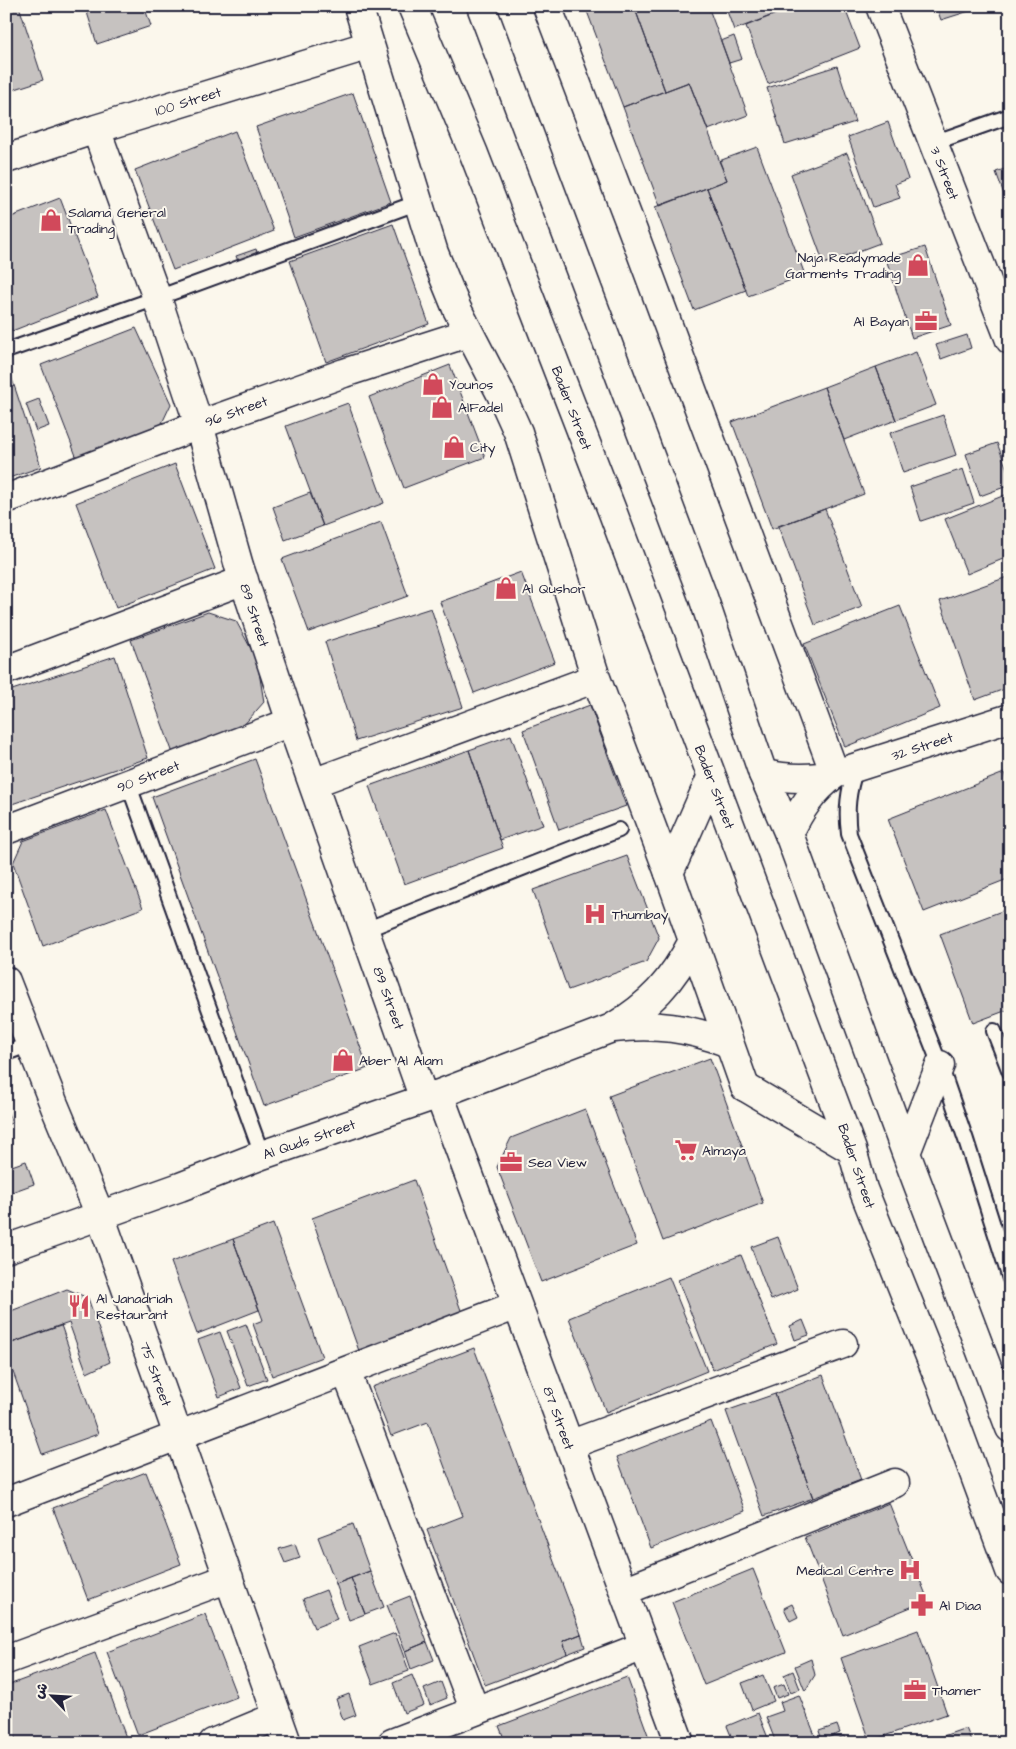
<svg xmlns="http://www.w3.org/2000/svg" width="1016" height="1749" font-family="'Architects Daughter','Playpen Sans Arabic',sans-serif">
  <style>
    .building { fill: #c6c2c0; stroke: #22223b }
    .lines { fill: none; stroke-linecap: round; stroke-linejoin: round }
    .service-casing { stroke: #22223b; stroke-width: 18 }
    .minor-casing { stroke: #22223b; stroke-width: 31 }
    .tertiary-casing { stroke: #22223b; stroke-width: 31 }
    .secondary-casing { stroke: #22223b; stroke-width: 31 }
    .service { stroke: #fbf7ec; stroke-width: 14 }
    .minor { stroke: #fbf7ec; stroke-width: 28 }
    .tertiary { stroke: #fbf7ec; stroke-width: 28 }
    .secondary { stroke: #fbf7ec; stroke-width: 28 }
    .labels { text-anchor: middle; stroke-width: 4; stroke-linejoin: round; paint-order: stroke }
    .street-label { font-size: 14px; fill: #22223b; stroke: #fbf7ec }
    .poi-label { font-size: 14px; fill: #22223b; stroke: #fbf7ec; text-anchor: start }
  </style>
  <rect width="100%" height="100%" fill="#fbf7ec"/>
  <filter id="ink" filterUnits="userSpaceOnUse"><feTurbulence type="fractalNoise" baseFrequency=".02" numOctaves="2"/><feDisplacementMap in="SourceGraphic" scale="10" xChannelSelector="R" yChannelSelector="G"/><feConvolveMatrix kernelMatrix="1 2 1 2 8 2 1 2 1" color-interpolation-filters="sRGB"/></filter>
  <g filter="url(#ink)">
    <path class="building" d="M6 6H19L43 80 6 92Z
      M85 6H144L151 26 97 44Z
      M166 6H185L168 12Z
      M585 6H634L665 91 623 107Z
      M634 6H708L748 115 708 130 689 82 665 91Z
      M725 6H796L734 30Z
      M796 6H844L860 48 768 84 746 26Z
      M936 6H985L941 20Z
      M734 36 742 59 729 63 721 41Z
      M837 66 855 122 785 144 767 88Z
      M689 82 727 180 660 206 623 107Z
      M353 93 391 202 294 237 256 127Z
      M888 122 908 179 895 184 900 198 873 207 848 137Z
      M235 131 274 231 173 270 135 170Z
      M757 147 805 275 748 296 707 188 727 180 719 161Z
      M847 153 880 243 824 264 791 174Z
      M1010 167V211L996 172Z
      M707 188 746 290 694 310 655 207Z
      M60 198 98 297 12 331 6 316V219Z
      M393 224 429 324 326 362 290 261Z
      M925 247 951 325 912 338 886 259Z
      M256 249 259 259 240 266 236 256Z
      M136 328 171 404 154 440 78 461 41 365Z
      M967 335 971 348 941 359 936 345Z
      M916 352 936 405 896 420 876 367Z
      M450 365 485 457 404 488 369 397Z
      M876 367 896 420 844 440 824 387Z
      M10 373 41 467 6 479V374Z
      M824 387 864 494 772 529 732 422Z
      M39 399 49 426 36 431 26 404Z
      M348 403 384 503 323 526 286 426Z
      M943 415 956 455 903 473 890 433Z
      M997 443 1010 477V485L980 496 966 454Z
      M175 464 215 569 116 608 76 503Z
      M963 469 974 503 921 521 910 487Z
      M310 493 323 526 285 540 273 507Z
      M1010 493V556L967 574 945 519Z
      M825 509 862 607 815 625 778 526Z
      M381 522 408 596 309 632 282 559Z
      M521 572 555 662 474 693 440 602Z
      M1010 576V687L975 700 940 601Z
      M900 606 940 708 845 747 804 644Z
      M431 608 463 707 356 741 325 642Z
      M208 612 236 621 257 660 264 702 242 727 174 756 131 640Z
      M115 656 148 758 6 806V692Z
      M590 705 626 806 559 830 523 730Z
      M511 735 543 825 500 840 469 750Z
      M469 750 503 848 404 884 369 786Z
      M255 759 368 1068 264 1106 152 797Z
      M1004 773 1010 789V878L924 912 888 819Z
      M106 810 143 908 43 946 13 863 23 841Z
      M627 856 659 938 646 962 568 990 533 890Z
      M1010 908V1009L973 1023 940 934Z
      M710 1058 763 1203 663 1241 609 1096Z
      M6 1108 12 1123 6 1125Z
      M585 1109 637 1245 541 1282 497 1167 511 1138Z
      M26 1161 34 1184 9 1193 6 1185V1168Z
      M414 1180 462 1313 359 1351 312 1218Z
      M273 1224 322 1357 272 1376 253 1324 263 1320 233 1239Z
      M778 1237 798 1289 771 1300 751 1247Z
      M233 1239 259 1310 197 1334 171 1262Z
      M741 1255 777 1344 713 1370 678 1280Z
      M669 1277 707 1371 606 1412 569 1318Z
      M67 1289 88 1298 110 1362 87 1373 69 1323 6 1345V1313Z
      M803 1320 809 1335 795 1340 790 1326Z
      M246 1324 267 1379 248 1386 227 1331Z
      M61 1325 98 1434 42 1454 6 1352V1345Z
      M220 1332 241 1388 219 1397 198 1340Z
      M474 1348 581 1634 563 1641 567 1654 485 1685 427 1530 463 1516 428 1422 391 1436 372 1387Z
      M823 1375 861 1480 813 1498 775 1394Z
      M775 1394 813 1498 764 1516 726 1411Z
      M711 1421 745 1511 651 1548 617 1457Z
      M146 1472 181 1564 88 1600 53 1508Z
      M889 1503 928 1600 843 1635 805 1537Z
      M353 1524 370 1571 336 1584 318 1537Z
      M295 1544 300 1558 285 1563 279 1549Z
      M753 1569 786 1652 704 1685 672 1602Z
      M370 1571 384 1607 365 1614 351 1578Z
      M351 1578 365 1614 349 1620 336 1584Z
      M326 1590 337 1619 314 1628 303 1599Z
      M410 1596 427 1642 405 1651 387 1605Z
      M792 1604 798 1617 790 1621 784 1608Z
      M205 1614 237 1697 138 1735 107 1652Z
      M918 1630 947 1714 870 1741 841 1658Z
      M395 1633 409 1671 373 1684 359 1647Z
      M581 1634 585 1647 567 1654 563 1641Z
      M427 1642 434 1660 411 1669 405 1651Z
      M95 1653 128 1743H17L6 1714V1686Z
      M811 1659 815 1675 805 1691 795 1666Z
      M793 1671 800 1689 791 1693 784 1675Z
      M412 1675 424 1705 404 1713 393 1683Z
      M763 1675 774 1701 752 1710 742 1683Z
      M627 1677 651 1743H506L499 1726Z
      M441 1682 447 1698 430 1705 424 1689Z
      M784 1684 788 1694 777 1698 773 1688Z
      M349 1694 356 1715 343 1720 336 1699Z
      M799 1695 818 1743H795L793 1739 783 1743H776L766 1717 783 1711 780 1702Z
      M758 1713 770 1743H734L727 1726Z
      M837 1725 840 1733 822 1740 819 1731Z
      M966 1728 972 1743H930L929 1741Z
      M844 1736 847 1743H828Z
      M924 1737 926 1743H907Z"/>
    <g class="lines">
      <defs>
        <path id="service" d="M933 143 1010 116
          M6 351 157 298 419 202
          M856 768C848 791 846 810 849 834L940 1065 966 1140 1010 1279
          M128 783 262 1155
          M365 930 619 830
          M994 1031 1010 1072
          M6 1053 30 1044"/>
        <path id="minor" d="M358 6 434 253 457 309 500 392 518 432 596 678 669 873 745 1087
          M547 6 633 231 835 774
          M880 6 1010 340
          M96 129 157 298 199 425 239 566 291 722 424 1099
          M6 159 96 129 370 45
          M6 499 199 425 344 373 468 333
          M6 670 244 580
          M313 783 596 678
          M6 830 291 722
          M6 981 55 1107 100 1215 287 1743
          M613 1028C656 1023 688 1028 729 1043
          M439 1094 680 1743
          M6 1249 180 1187 262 1155 439 1094 612 1028C651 1004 671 983 693 941
          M346 1371 475 1711
          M569 1445 843 1344
          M6 1502 517 1305
          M624 1591 895 1483
          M6 1660 229 1578
          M213 1743 278 1716
          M392 1743 644 1646"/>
        <path id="tertiary" d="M763 774C788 779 810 780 835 774L1010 718
          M789 834C800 809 813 791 835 774"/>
        <path id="secondary" d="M412 6 474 154 613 513 852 1150 863 1189 941 1384 1010 1571
          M481 6 703 597 763 774 789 834 906 1153 1010 1428
          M669 873 711 778
          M745 1087 852 1150
          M906 1153 940 1065"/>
      </defs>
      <use href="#service" class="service-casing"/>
      <use href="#minor" class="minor-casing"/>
      <use href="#tertiary" class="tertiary-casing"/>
      <use href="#secondary" class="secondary-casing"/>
      <use href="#service" class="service"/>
      <use href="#minor" class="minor"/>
      <use href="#tertiary" class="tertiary"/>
      <use href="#secondary" class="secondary"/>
    </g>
  </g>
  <defs>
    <symbol id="shop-bare" viewBox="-9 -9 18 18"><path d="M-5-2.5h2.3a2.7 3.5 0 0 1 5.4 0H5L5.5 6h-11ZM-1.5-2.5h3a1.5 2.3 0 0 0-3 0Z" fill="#d1495b" stroke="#fbf7ec" stroke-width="2.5" paint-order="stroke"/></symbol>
    <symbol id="office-bare" viewBox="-9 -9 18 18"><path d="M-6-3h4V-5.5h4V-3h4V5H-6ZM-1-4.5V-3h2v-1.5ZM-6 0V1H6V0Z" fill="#d1495b" stroke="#fbf7ec" stroke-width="2.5" paint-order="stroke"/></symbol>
    <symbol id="hospital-bare" viewBox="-9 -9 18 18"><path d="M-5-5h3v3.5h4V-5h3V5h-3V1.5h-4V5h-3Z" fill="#d1495b" stroke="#fbf7ec" stroke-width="2.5" paint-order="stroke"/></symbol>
    <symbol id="supermarket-bare" viewBox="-9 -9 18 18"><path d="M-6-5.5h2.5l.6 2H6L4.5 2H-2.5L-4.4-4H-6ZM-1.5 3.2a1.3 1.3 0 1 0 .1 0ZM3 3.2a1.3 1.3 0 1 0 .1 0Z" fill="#d1495b" stroke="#fbf7ec" stroke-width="2.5" paint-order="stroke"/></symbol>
    <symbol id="restaurant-bare" viewBox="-9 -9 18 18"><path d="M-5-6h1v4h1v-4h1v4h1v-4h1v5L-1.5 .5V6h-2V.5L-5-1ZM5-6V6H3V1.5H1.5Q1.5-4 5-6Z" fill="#d1495b" stroke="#fbf7ec" stroke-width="2.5" paint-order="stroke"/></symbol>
    <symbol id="pharmacy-bare" viewBox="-9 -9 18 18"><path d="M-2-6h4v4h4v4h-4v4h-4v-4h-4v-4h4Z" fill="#d1495b" stroke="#fbf7ec" stroke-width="2.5" paint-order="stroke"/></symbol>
  </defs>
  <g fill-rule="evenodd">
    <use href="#shop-bare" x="35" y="204" width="32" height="32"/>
    <use href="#shop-bare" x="902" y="249" width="32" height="32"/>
    <use href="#office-bare" x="910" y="305" width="32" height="32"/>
    <use href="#shop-bare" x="417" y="368" width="32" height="32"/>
    <use href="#shop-bare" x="426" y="391" width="32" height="32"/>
    <use href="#shop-bare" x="438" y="431" width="32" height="32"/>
    <use href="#shop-bare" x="490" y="572" width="32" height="32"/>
    <use href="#hospital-bare" x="579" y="898" width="32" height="32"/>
    <use href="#shop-bare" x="327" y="1044" width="32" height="32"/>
    <use href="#supermarket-bare" x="670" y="1134" width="32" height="32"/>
    <use href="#office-bare" x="495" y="1146" width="32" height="32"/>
    <use href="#restaurant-bare" x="63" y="1290" width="32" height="32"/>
    <use href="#hospital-bare" x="894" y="1554" width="32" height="32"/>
    <use href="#pharmacy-bare" x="906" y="1589" width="32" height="32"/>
    <use href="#office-bare" x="899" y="1674" width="32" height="32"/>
  </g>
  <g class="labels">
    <g class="street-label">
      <text transform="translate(188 101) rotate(-17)" y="5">100 Street</text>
      <text transform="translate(945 173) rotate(69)" y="5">3 Street</text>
      <text transform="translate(572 408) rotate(69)" y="5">Bader Street</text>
      <text transform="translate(236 411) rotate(-20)" y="5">96 Street</text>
      <text transform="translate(255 615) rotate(72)" y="5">89 Street</text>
      <text transform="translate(922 746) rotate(-18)" y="5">32 Street</text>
      <text transform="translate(148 776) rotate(-21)" y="5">90 Street</text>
      <text transform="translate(715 787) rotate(69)" y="5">Bader Street</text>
      <text transform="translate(389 998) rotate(70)" y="5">89 Street</text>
      <text transform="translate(309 1139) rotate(-19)" y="5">Al Quds Street</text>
      <text transform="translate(857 1166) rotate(71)" y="5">Bader Street</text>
      <text transform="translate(156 1374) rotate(70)" y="5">75 Street</text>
      <text transform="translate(559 1418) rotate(70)" y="5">87 Street</text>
    </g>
    <g class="poi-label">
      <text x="68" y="217">Salama General<tspan x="68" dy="16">Trading</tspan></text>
      <text x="901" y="262" text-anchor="end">Naja Readymade<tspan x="901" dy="16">Garments Trading</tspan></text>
      <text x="909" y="326" text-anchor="end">Al Bayan</text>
      <text x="449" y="389">Younos</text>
      <text x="458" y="412">AlFadel</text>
      <text x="470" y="452">City</text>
      <text x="522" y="593">Al Qushor</text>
      <text x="612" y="919">Thumbay</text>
      <text x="359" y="1065">Aber Al Alam</text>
      <text x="702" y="1155">Almaya</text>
      <text x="528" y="1167">Sea View</text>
      <text x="96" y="1303">Al Janadriah<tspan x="96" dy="16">Restaurant</tspan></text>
      <text x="894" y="1575" text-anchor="end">Medical Centre</text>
      <text x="939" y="1610">Al Diaa</text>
      <text x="932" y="1695">Thamer</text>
    </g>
  </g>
  <rect width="1016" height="1749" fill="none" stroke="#fbf7ec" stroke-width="25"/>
  <rect x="12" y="12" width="991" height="1724" fill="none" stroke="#22223b" stroke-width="2" filter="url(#ink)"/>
  <g transform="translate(52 1696) rotate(295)" stroke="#fbf7ec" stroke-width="4" paint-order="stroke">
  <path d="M0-4L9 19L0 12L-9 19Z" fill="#22223b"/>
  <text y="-8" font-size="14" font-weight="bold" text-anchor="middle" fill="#22223b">ش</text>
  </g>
</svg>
